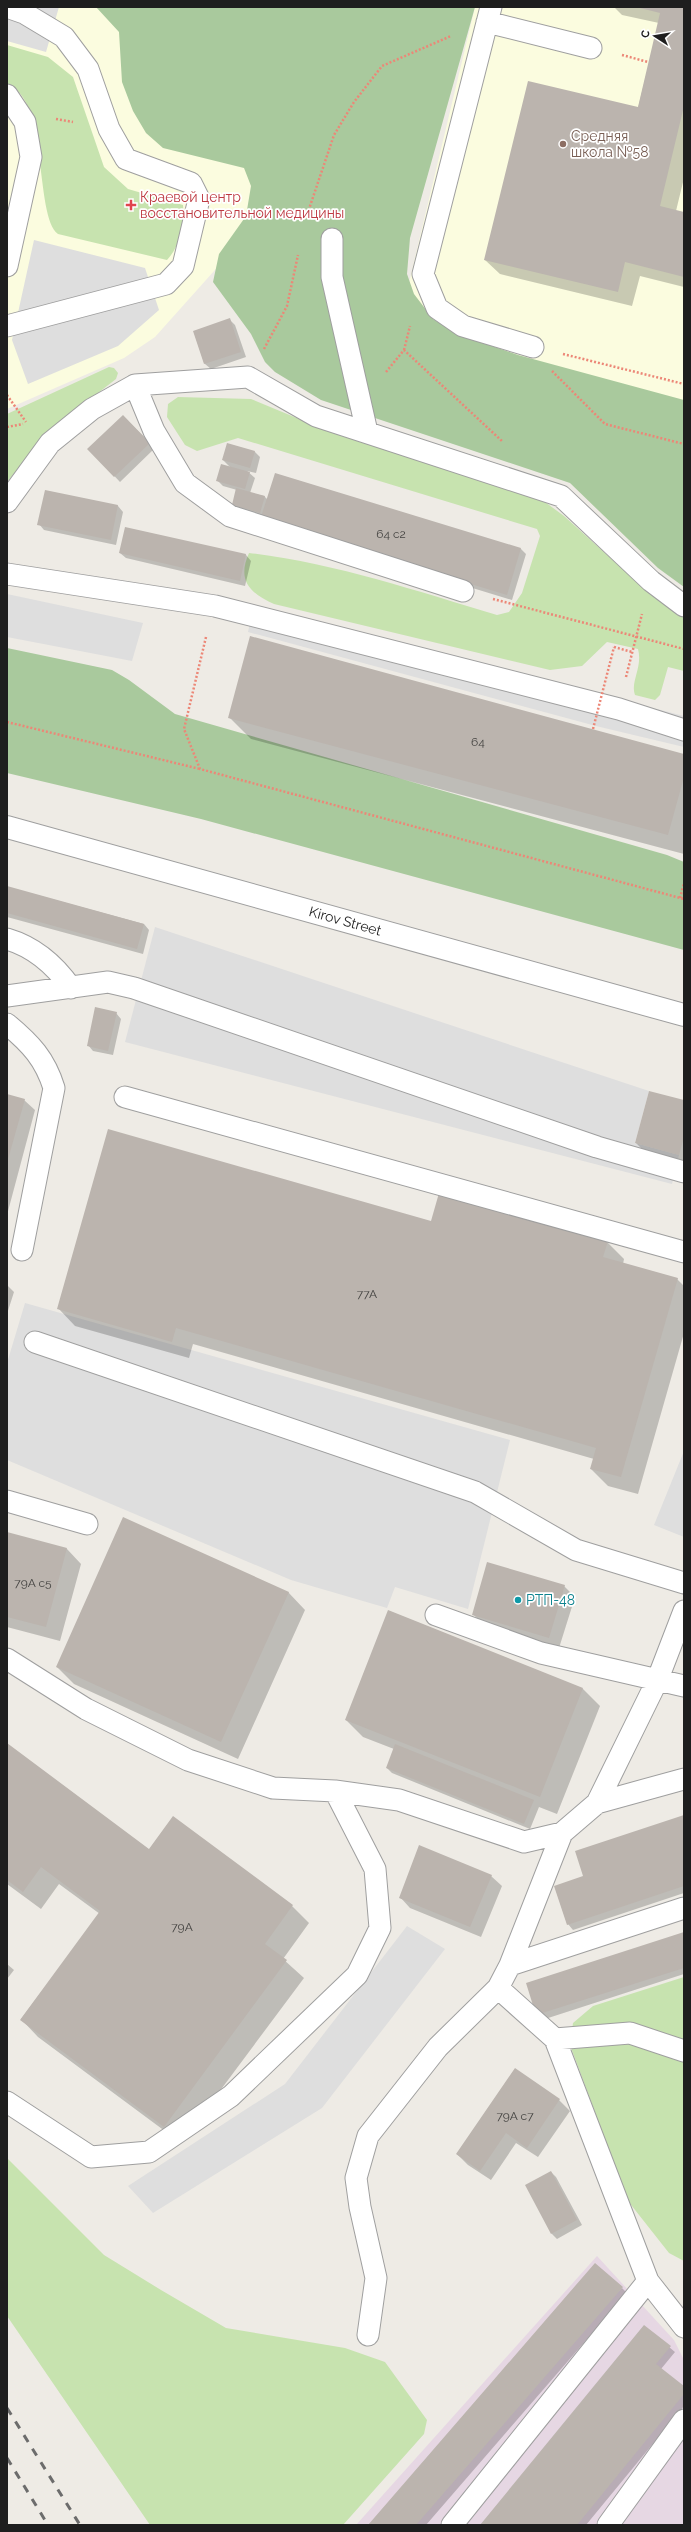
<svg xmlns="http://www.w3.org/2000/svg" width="691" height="2532" font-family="Raleway,sans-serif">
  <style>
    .industrial { fill: #e6d7e3 }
    .education { fill: #fbfcdf }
    .grass { fill: #c7e3af }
    .forest { fill: #a9c99d }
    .parking { fill: #dedede }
    .shadow { fill: #0003 }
    .building { fill: #bbb4ae }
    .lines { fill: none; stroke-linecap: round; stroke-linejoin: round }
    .service-casing { stroke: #9f9f9f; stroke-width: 23 }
    .tertiary-casing { stroke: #9f9f9f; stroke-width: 24 }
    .path { stroke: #ec8777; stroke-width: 2.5; stroke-dasharray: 2 2; stroke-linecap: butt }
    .service { stroke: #fff; stroke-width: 21 }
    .tertiary { stroke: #fff; stroke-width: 22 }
    .rail { stroke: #6c6c6c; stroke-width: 3; stroke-dasharray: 8 8; stroke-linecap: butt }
    .path-bridge { stroke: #ec8777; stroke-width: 2.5; stroke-dasharray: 2 2; stroke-linecap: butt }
    .education-dot { fill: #8d6e63; stroke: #fff; stroke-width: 1.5 }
    .health-dot { fill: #e0444e; stroke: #fff; stroke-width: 1.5 }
    .culture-dot { fill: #0f9aa8; stroke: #fff; stroke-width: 1.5 }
    .labels { text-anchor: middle; stroke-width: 3.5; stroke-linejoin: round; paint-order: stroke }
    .number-label { font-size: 12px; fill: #454442 }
    .education-label { font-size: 14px; fill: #785e54; stroke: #fff; text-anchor: start }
    .health-label { font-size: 14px; fill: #be3a42; stroke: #fff; text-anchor: start }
    .street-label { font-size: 14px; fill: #1e1e1e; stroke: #fff }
    .culture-label { font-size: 14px; fill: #0d838f; stroke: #fff; text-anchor: start }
  </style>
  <rect width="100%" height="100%" fill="#eeebe5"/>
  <path class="industrial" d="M597 2256 674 2340 684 2360V2525H356Z"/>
  <path class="education" d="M7 7H163L295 48 248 233 155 337 124 358 7 409Z
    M475 7H684V448L396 337Z"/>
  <path class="grass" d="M7 45 48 57 73 77 104 167 128 189 183 205C185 225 180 246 167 260L58 234C34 216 49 96 7 85Z
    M109 367 114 368 118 373 116 379 49 431 7 482V414Z
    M178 397 251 399 316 426 545 502 564 516 647 591 684 617V671L668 667 660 695 655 700 635 695C630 682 643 667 638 649L607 642 582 666 550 670 274 604C249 593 237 580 249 553 334 563 416 591 497 615L509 612 522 593 540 536 537 529 238 438 197 451 185 445 167 417 168 404Z
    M684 1977V2261L669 2253 628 2201 570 2045 573 2023 593 2006Z
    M7 2158 104 2255 161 2290 226 2328 345 2348 385 2362 427 2420 424 2434 343 2525H150L7 2316Z"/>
  <path class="forest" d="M96 7H475L410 238 407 274 414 294 433 319 458 334 518 355 684 400V587L658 568 570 483 321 400 275 372 265 362 251 334 213 282 219 254 246 216 251 186 244 168 163 148 146 133 133 111 122 82 119 32Z
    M7 648 112 670 129 680 175 714 667 855 684 862V950L201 819 7 773Z"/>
  <path class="parking" d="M7 7H59L46 52 7 41Z
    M34 240 145 268 159 310 118 346 28 384 12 340Z
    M7 594 143 623 132 661 7 637Z
    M254 605 684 716V747L596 726 248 632Z
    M155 927 649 1091 635 1143 679 1155 672 1184 125 1042Z
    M25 1303 510 1440 468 1609 395 1587 387 1608 291 1580 7 1460V1363Z
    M684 1451V1537L654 1525Z
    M407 1926 445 1949 322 2108 153 2213 128 2186 285 2084Z"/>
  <path class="shadow" d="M614 7H684V178L676 211 684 213V287L640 276 632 306 500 274 485 260 638 108 659 23 622 15Z
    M230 320 235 325 246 357 211 369 205 364 195 331Z
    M123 416 155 448 120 482 89 449Z
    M228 444 255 452 260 457 256 473 247 471 255 478 250 493 264 496 268 500 276 474 521 549 526 554 512 600 267 525 238 510 233 505 237 490 223 486 217 480 230 467 223 460Z
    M46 491 118 506 123 512 116 545 44 530 39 524Z
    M126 528 246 555 251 561 245 586 126 558 120 553Z
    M230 718 684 755V854L251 739Z
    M7 887 144 924 149 930 143 954 7 917Z
    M116 1013 121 1019 113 1055 93 1051 88 1045Z
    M7 1095 24 1100 35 1110 7 1215Z
    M684 1101V1164L647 1154 636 1143Z
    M432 1223 607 1242 624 1259 623 1264 677 1279 684 1286V1333L638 1494 608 1486 591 1469 594 1459 193 1344 189 1358 75 1326 58 1308Z
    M7 1285 14 1292 7 1314Z
    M7 1533 67 1549 81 1564 60 1641 7 1627Z
    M564 1586 575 1597 559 1648 483 1625 473 1614Z
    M288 1592 305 1610 238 1759 74 1684 57 1667Z
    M389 1611 583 1689 600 1706 557 1814 539 1807 530 1829 392 1773 387 1768 394 1749 363 1737 346 1720Z
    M7 1744 149 1850 173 1817 292 1906 309 1923 283 1959 304 1978 181 2143 38 2037 21 2019 100 1914 59 1884 41 1909 7 1884Z
    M684 1816V1893L573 1930 568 1924Z
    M491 1876 502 1886 481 1937 410 1908 400 1897Z
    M684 1934V1974L542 2020 537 2014Z
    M7 1964 14 1970 7 1979Z
    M515 2069 559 2100 570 2111 538 2157 516 2143 491 2180 468 2165 457 2154Z
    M551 2172 556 2177 582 2225 557 2239 552 2234Z
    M622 2288 627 2293 426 2525H369Z
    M644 2326 675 2352 661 2369 684 2387V2406L586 2525H482Z"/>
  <path class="building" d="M636 7H684V106L660 206 684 212V277L625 262 618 292 484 260 528 81 638 107 660 13Z
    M230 318 241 352 204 364 193 331Z
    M123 415 150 443 114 477 87 449Z
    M227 443 255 451 250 468 222 460Z
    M221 464 250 472 245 489 216 481Z
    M275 473 521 548 507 595 260 520Z
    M236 488 265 496 260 513 232 505Z
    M45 490 118 505 111 540 37 525Z
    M125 527 246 554 240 581 119 553Z
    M250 636 684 754V777L668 835 228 718Z
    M7 886 144 924 137 949 7 913Z
    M95 1007 117 1012 108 1051 87 1046Z
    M649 1091 684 1100V1137L679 1155 635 1143Z
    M7 1094 25 1099 7 1163Z
    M108 1129 431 1221 439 1193 608 1241 603 1257 678 1278 621 1477 590 1469 596 1448 176 1328 172 1342 57 1309Z
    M123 1517 289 1592 221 1742 56 1667Z
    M7 1532 67 1548 46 1627 7 1617Z
    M487 1562 565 1585 549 1638 472 1615Z
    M388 1610 583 1688 540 1797 345 1720Z
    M7 1743 149 1849 173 1816 293 1905 265 1944 287 1960 164 2127 20 2020 100 1911 41 1867 23 1892 7 1880Z
    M395 1744 534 1800 524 1824 386 1768Z
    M684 1815V1886L567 1925 554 1886 583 1876 575 1851Z
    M419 1845 492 1875 470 1927 399 1898Z
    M684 1932V1968L536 2015 526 1983Z
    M515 2068 560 2099 527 2148 506 2133 480 2171 456 2154Z
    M551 2171 577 2220 551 2234 525 2185Z
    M595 2263 623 2287 416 2525H368Z
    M644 2325 671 2346 656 2364 684 2386V2394L577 2525H480Z"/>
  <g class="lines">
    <defs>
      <path id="service" d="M491 7 423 274 437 308 463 326 533 347
        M487 22 591 48
        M7 95 25 122 31 157 7 266
        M332 239V277L367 432
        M7 326 166 284 183 266 199 199 191 183 126 159 109 129 88 69 64 37 24 13 7 7
        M135 385 154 431 185 483 230 516 463 591
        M7 502 50 443 92 409 135 385 248 377 316 416 561 496 651 581 684 606
        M7 574 215 606 619 709 684 730
        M7 939C34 947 55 965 71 988
        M7 996 108 982 134 988 597 1147 684 1172
        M7 1024C31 1044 45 1059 54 1088L22 1250
        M125 1097 684 1252
        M35 1342 475 1492 576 1550 684 1583
        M7 1501 87 1524
        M436 1615 541 1653 684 1686
        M7 1659 86 1709 188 1760 273 1788 335 1791 399 1800 524 1842 562 1833
        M597 1803 684 1779
        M510 1965 684 1908
        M498 1988 555 2039 648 2281
        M555 2039 630 2033 684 2051
        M7 2102 91 2157 149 2152 231 2096 357 1975 380 1928 375 1869 335 1791
        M368 2335 376 2278 360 2207 356 2178 368 2136 438 2047 498 1988 510 1965 562 1833 597 1803 657 1681 684 1611
        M452 2525 648 2281 684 2327
        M608 2525 684 2420"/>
      <g id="tertiary">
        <path id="s1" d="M7 827 684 1015"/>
      </g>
    </defs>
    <use href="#service" class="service-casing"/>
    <use href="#tertiary" class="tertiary-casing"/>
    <path class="path" d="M622 55 648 62
      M56 119 73 122
      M306 218 334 135 354 102 382 66 451 36
      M264 349 287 306 298 255
      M404 350 410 326
      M563 354 684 384
      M552 371 605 424 684 444
      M386 372 404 350 503 442
      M7 395 26 422
      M7 427 23 424
      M493 599 684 649
      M206 637 184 729 200 769 684 899
      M614 647 632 652
      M626 677 642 614
      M7 722 200 769
      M680 898 684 883"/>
    <use href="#service" class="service"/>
    <use href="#tertiary" class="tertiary"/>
    <path class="rail" d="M7 2408 80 2525
      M7 2458 48 2525"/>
    <path class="path-bridge" d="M593 729 614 647"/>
  </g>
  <circle class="education-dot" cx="563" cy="144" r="4"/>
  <path class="health-dot" d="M129 199h4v4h4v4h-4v4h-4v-4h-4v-4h4z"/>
  <circle class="culture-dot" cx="518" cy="1600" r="4"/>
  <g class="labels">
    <g class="number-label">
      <text x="391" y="538">64 с2</text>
      <text x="478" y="746">64</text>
      <text x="367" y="1298">77А</text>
      <text x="33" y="1587">79А с5</text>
      <text x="182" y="1931">79А</text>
      <text x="515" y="2120">79А с7</text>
    </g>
    <g class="education-label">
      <text x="571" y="141">Средняя<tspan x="571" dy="16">школа №58</tspan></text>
    </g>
    <g class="health-label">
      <text x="140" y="202">Краевой центр<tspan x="140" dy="16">восстановительной медицины</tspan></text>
    </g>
    <g class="street-label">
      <text dy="5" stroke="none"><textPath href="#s1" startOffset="351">Kirov Street</textPath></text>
    </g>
    <g class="culture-label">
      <text x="526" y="1605">РТП-48</text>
    </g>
  </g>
  <rect width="691" height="2532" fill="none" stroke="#1e1e1e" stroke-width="16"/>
  <g transform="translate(655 36) rotate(282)" stroke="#ffffff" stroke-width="3" paint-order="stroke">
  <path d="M0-3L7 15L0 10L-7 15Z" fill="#1e1e1e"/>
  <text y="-6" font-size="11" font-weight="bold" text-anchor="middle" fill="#1e1e1e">С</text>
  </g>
</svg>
